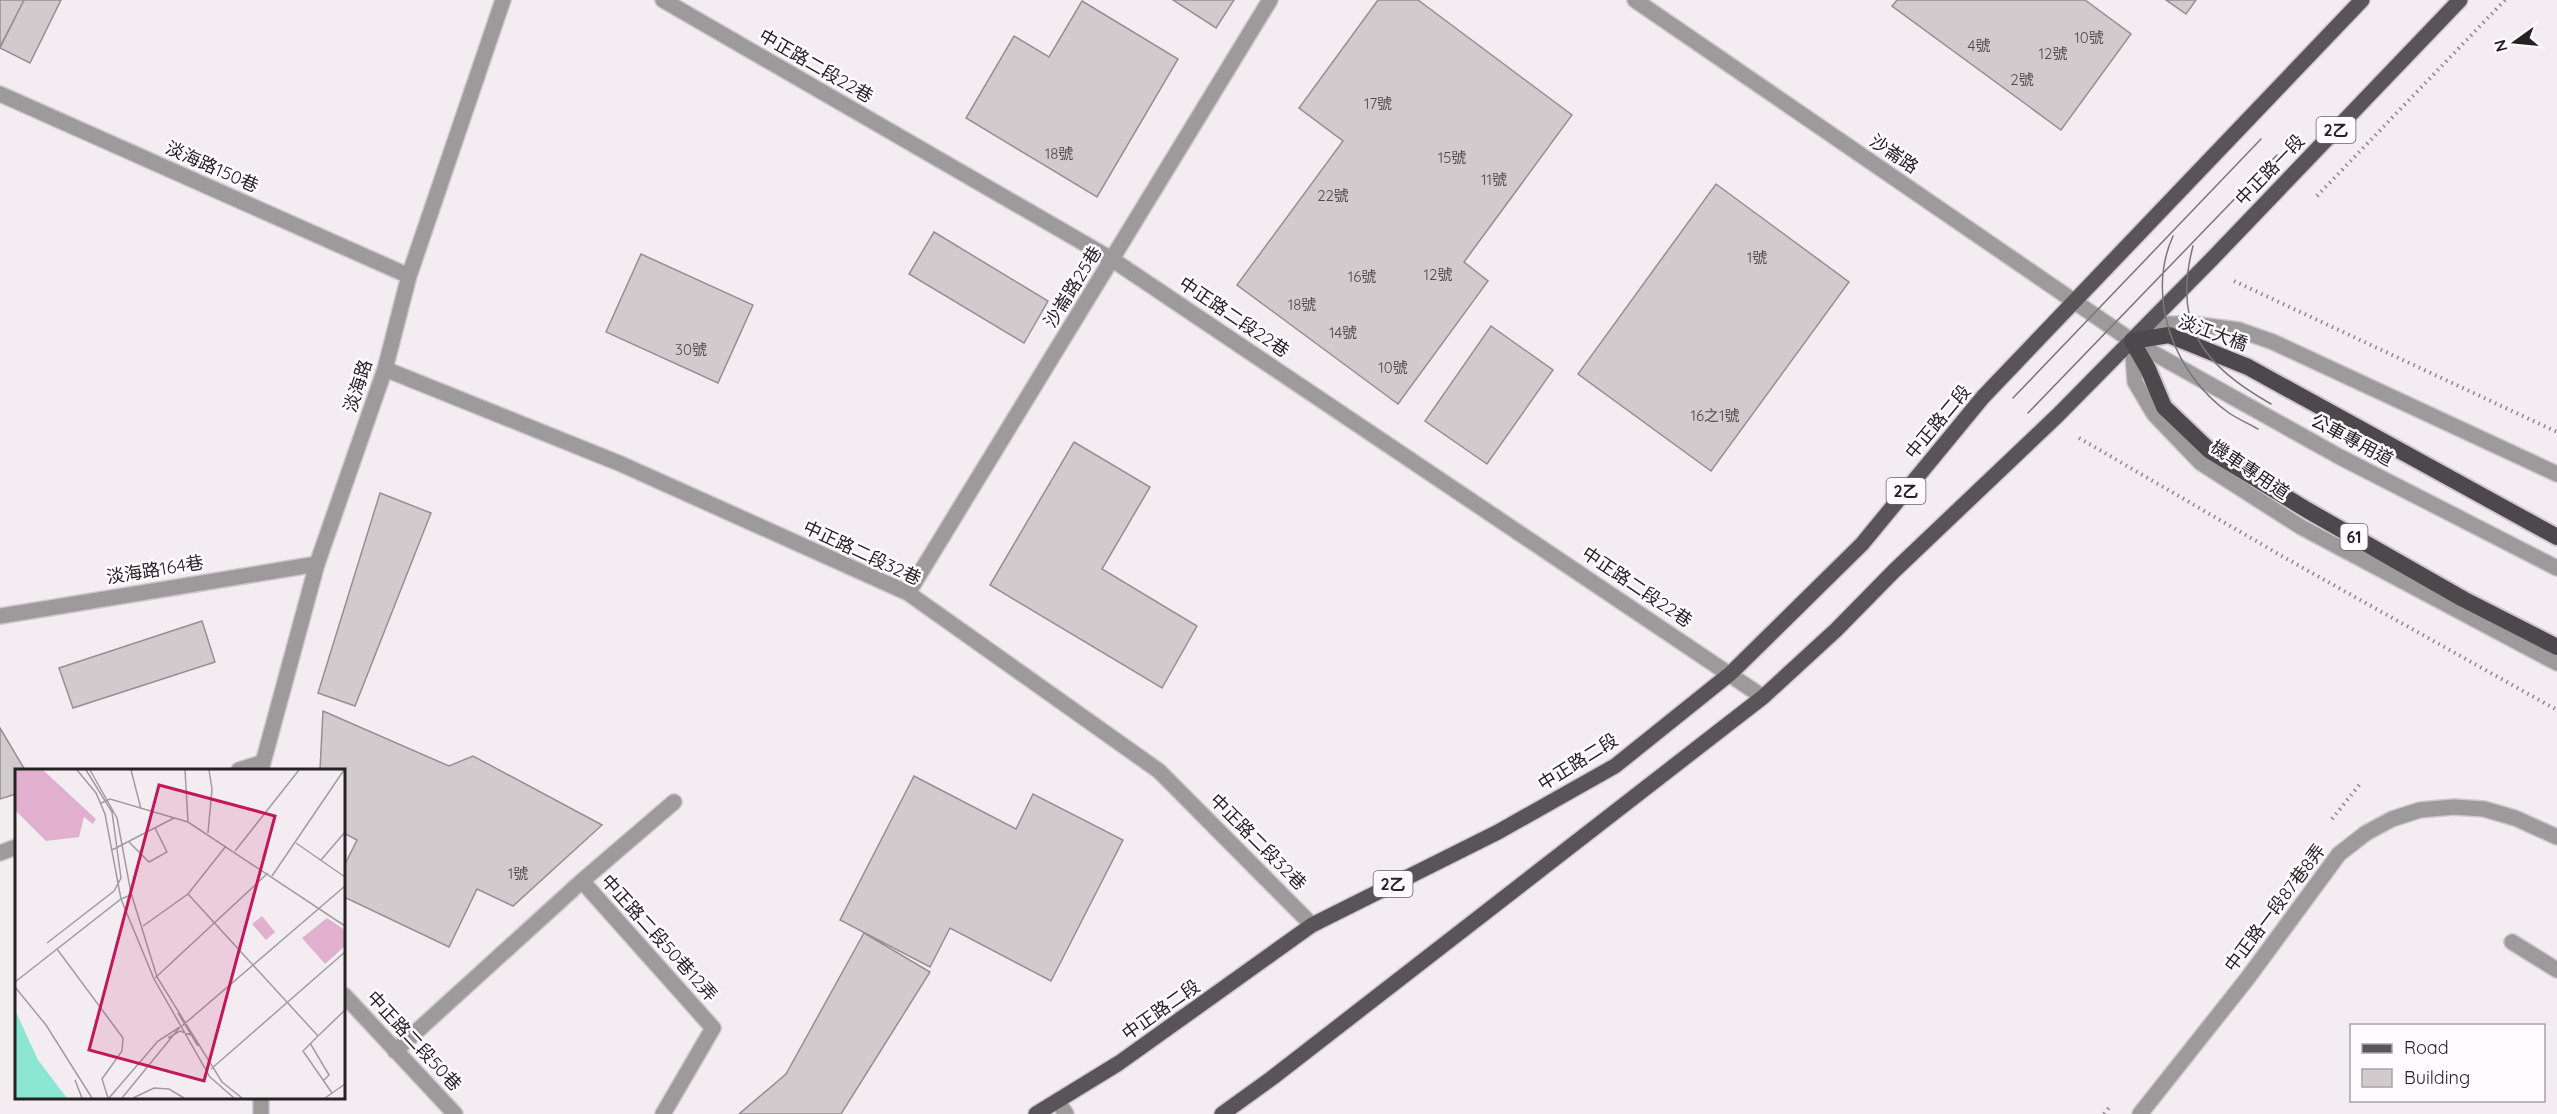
<svg xmlns="http://www.w3.org/2000/svg" width="2557" height="1114" font-family="Quicksand,'Noto Sans TC',sans-serif">
  <style>
    .building { fill: #d1cbce; stroke: #958f93; stroke-width: 1.5 }
    .lines { fill: none; stroke-linecap: round; stroke-linejoin: round }
    .service-casing { stroke: #cec8cc; stroke-width: 18 }
    .minor-casing { stroke: #cec8cc; stroke-width: 18 }
    .tertiary-casing { stroke: #cec8cc; stroke-width: 18 }
    .primary-casing { stroke: #cec8cc; stroke-width: 18 }
    .trunk-casing { stroke: #cec8cc; stroke-width: 20 }
    .path { stroke: #8e8a8c; stroke-width: 4; stroke-dasharray: 1.5 4.5; stroke-linecap: butt }
    .service { stroke: #9c9a9b; stroke-width: 15 }
    .minor { stroke: #9c9a9b; stroke-width: 15 }
    .tertiary { stroke: #9c9a9b; stroke-width: 15 }
    .primary { stroke: #585457; stroke-width: 15 }
    .trunk { stroke: #4c484b; stroke-width: 16 }
    .tram { stroke: #7a7679; stroke-width: 1.5 }
    .labels { text-anchor: middle; stroke-width: 5; stroke-linejoin: round; paint-order: stroke }
    .number-label { font-size: 15px; fill: #4f4c4e }
    .shield { fill: #fffbfe; stroke: #666365; stroke-width: 1.5 }
    .shield-label { font-size: 16px; font-weight: bold; fill: #242223 }
    .street-label { font-size: 18px; fill: #242223; stroke: #fffbfe }
    .inset-road { fill: none; stroke: #a09c9f; stroke-width: 1.5 }
    .view { fill: #c2185b; fill-opacity: 0.15; stroke: #c2185b; stroke-width: 3 }
    .inset-edge { fill: none; stroke: #242223; stroke-width: 3 }
  </style>
  <rect width="100%" height="100%" fill="#f3edf1"/>
  <path class="building" d="M0 0H24L0 47Z
    M24 0H61L30 63 0 48Z
    M1173 0H1234L1216 28Z
    M1378 0H1418L1572 115 1464 262 1488 281 1398 404 1237 285 1343 141 1299 108Z
    M1897 0H2085L2131 34 2061 130 1892 6Z
    M2166 0H2196L2186 14Z
    M1082 1 1178 59 1097 197 966 118 1014 36 1049 57Z
    M1716 184 1849 282 1711 471 1578 374Z
    M934 232 1048 301 1024 343 909 274Z
    M641 254 753 305 718 383 606 332Z
    M1491 326 1553 370 1487 464 1425 421Z
    M1074 442 1150 487 1102 569 1197 626 1162 688 990 585Z
    M380 493 431 513 355 706 318 693Z
    M202 621 215 662 73 708 59 668Z
    M323 711 449 766 473 756 602 825 513 906 477 889 449 947 344 897V866L357 840 344 833V770H320Z
    M0 728 25 770H16V794L0 799Z
    M914 776 1016 829 1033 794 1123 840 1051 981 950 928 930 967 840 920Z
    M864 933 930 972 841 1114H739L786 1074Z"/>
  <g class="lines">
    <defs>
      <path id="service" d="M2139 337 2167 324H2192L2239 330 2273 342 2557 474
        M2132 341 2135 382 2154 414 2201 463 2301 527 2557 663
        M2132 341 2340 457 2557 568
        M2512 942 2557 970"/>
      <path id="minor" d="M663 0 1113 260 1763 697
        M0 94 409 276
        M385 369 621 464 908 593 1159 771 1312 925
        M908 593 1270 0
        M0 616 317 564
        M239 770 261 763
        M261 770 317 564 385 369 409 276 503 0
        M0 853 16 847
        M582 881 674 802
        M344 995 455 1114
        M395 1051 582 881 713 1028 663 1114
        M1058 1102 1066 1114
        M261 1114V1098
        M2140 1114 2247 979 2339 854 2366 833 2392 819 2420 810 2454 807 2484 809 2515 818 2557 837"/>
      <path id="tertiary" d="M1635 0 2132 341"/>
      <path id="primary" d="M1036 1114 1119 1063 1312 925 1498 832 1615 766 1731 673 1862 544 1983 397 2362 0
        M1222 1114 1272 1078 1763 697 1836 630 1894 571 2057 416 2211 260 2460 0"/>
      <path id="trunk" d="M2557 537 2248 367 2169 335 2132 341 2148 369 2164 407 2210 451 2307 510 2463 599 2557 647"/>
    </defs>
    <use href="#service" class="service-casing"/>
    <use href="#minor" class="minor-casing"/>
    <use href="#tertiary" class="tertiary-casing"/>
    <use href="#primary" class="primary-casing"/>
    <use href="#trunk" class="trunk-casing"/>
    <path class="path" d="M2317 196 2505 0
      M2234 281 2557 432
      M2079 438 2287 559 2557 710
      M2332 819 2360 784
      M2104 1114 2111 1105"/>
    <use href="#service" class="service"/>
    <use href="#minor" class="minor"/>
    <use href="#tertiary" class="tertiary"/>
    <use href="#primary" class="primary"/>
    <use href="#trunk" class="trunk"/>
    <path class="tram" d="M2173 236C2145 298 2175 375 2229 413 2238 419 2249 424 2258 429
      M2193 246C2172 326 2203 365 2271 404
      M2013 398 2261 139
      M2028 413 2277 155"/>
  </g>
  <g class="labels">
    <g class="number-label">
      <text x="2089" y="43">10號</text>
      <text x="1979" y="51">4號</text>
      <text x="2053" y="59">12號</text>
      <text x="2022" y="85">2號</text>
      <text x="1378" y="109">17號</text>
      <text x="1059" y="159">18號</text>
      <text x="1452" y="163">15號</text>
      <text x="1494" y="185">11號</text>
      <text x="1333" y="201">22號</text>
      <text x="1757" y="263">1號</text>
      <text x="1438" y="280">12號</text>
      <text x="1362" y="282">16號</text>
      <text x="1302" y="310">18號</text>
      <text x="1343" y="338">14號</text>
      <text x="691" y="355">30號</text>
      <text x="1393" y="373">10號</text>
      <text x="1715" y="421">16之1號</text>
      <text x="518" y="879">1號</text>
    </g>
    <g class="shield">
      <rect x="2316.5" y="117" width="39" height="26" rx="4.5"/>
      <rect x="1886.5" y="478" width="39" height="26" rx="4.5"/>
      <rect x="2340.5" y="524" width="27" height="26" rx="4.5"/>
      <rect x="1373.5" y="871" width="39" height="26" rx="4.5"/>
    </g>
    <g class="shield-label">
      <text x="2336" y="136">2乙</text>
      <text x="1906" y="497">2乙</text>
      <text x="2354" y="543">61</text>
      <text x="1393" y="890">2乙</text>
    </g>
    <g class="street-label">
      <text transform="translate(816 66) rotate(30)" y="6">中正路二段22巷</text>
      <text transform="translate(1894 154) rotate(34)" y="6">沙崙路</text>
      <text transform="translate(212 167) rotate(24)" y="6">淡海路150巷</text>
      <text transform="translate(2270 170) rotate(-46)" y="6">中正路一段</text>
      <text transform="translate(1073 287) rotate(-58)" y="6">沙崙路25巷</text>
      <text transform="translate(1234 317) rotate(34)" y="6">中正路二段22巷</text>
      <text transform="translate(2213 333) rotate(20)" y="6">淡江大橋</text>
      <text transform="translate(358 386) rotate(-72)" y="6">淡海路</text>
      <text transform="translate(1938 422) rotate(-50)" y="6">中正路二段</text>
      <text transform="translate(2352 440) rotate(28)" y="6">公車專用道</text>
      <text transform="translate(2250 470) rotate(34)" y="6">機車專用道</text>
      <text transform="translate(862 553) rotate(25)" y="6">中正路二段32巷</text>
      <text transform="translate(155 570) rotate(-9)" y="6">淡海路164巷</text>
      <text transform="translate(1637 587) rotate(34)" y="6">中正路二段22巷</text>
      <text transform="translate(1578 762) rotate(-32)" y="6">中正路二段</text>
      <text transform="translate(1258 842) rotate(45)" y="6">中正路二段32巷</text>
      <text transform="translate(2275 908) rotate(-53)" y="6">中正路一段87巷8弄</text>
      <text transform="translate(659 938) rotate(48)" y="6">中正路二段50巷12弄</text>
      <text transform="translate(1161 1010) rotate(-35)" y="6">中正路二段</text>
      <text transform="translate(414 1041) rotate(47)" y="6">中正路二段50巷</text>
    </g>
  </g>
  <g transform="translate(15 769)">
    <rect width="330" height="330" fill="#f3edf1"/>
    <path d="M0 1H28L81 50 78 55 69 48 64 68 31 72 0 41ZM247 147 260 163 251 171 237 155ZM312 149 330 161V177L310 195 287 169Z" fill="#e1b0ce"/>
    <path d="M0 241 23 291 52 329H0Z" fill="#8be7d3"/>
    <path class="inset-road" d="M62 1 81 24 90 45 106 130 139 210 195 308 219 329M75 1 102 49 116 124 142 208 207 313 227 329M116 1 126 40M170 1 173 53M86 34 95 30 173 53 330 157M193 64 197 20 194 1M114 73 134 93 152 83 140 59M281 74 330 108M97 81 159 49M220 82 284 1M306 91 330 63M257 107 329 1M173 125 303 267 330 241M128 157 173 125 211 77M32 174 99 122 106 109 97 43 71 1M42 180 108 269 107 282 87 310 93 329M140 209 253 104M0 213 106 130 116 126M0 218 31 256 77 329M163 244 183 277M167 257 330 117M303 267 288 282 317 324M153 269 165 262 176 266M295 274 314 306 308 312M196 300 330 183M60 311 67 329M94 329 143 272 165 258M107 329 165 258M118 329 139 319 154 320 169 329M310 329 330 315"/>
    <path class="view" d="M144 16 260 47 189 312 74 281Z"/>
    <rect width="330" height="330" class="inset-edge"/>
  </g>
  <rect x="2350" y="1024" width="195" height="78" fill="#fffbfe" stroke="#a7a4a6" stroke-width="1.5"/>
  <rect x="2362" y="1044" width="30" height="9" fill="#585457" stroke="#a7a4a6" stroke-width="1.5"/>
  <text x="2404" y="1054" font-size="18" fill="#242223">Road</text>
  <rect x="2362" y="1069" width="30" height="18" fill="#d1cbce" stroke="#a7a4a6" stroke-width="1.5"/>
  <text x="2404" y="1084" font-size="18" fill="#242223">Building</text>
  <g transform="translate(2515 42) rotate(255)" stroke="#fffbfe" stroke-width="4.5" paint-order="stroke">
  <path d="M0-4.5L10 22L0 15L-10 22Z" fill="#242223"/>
  <text y="-9" font-size="16" font-weight="bold" text-anchor="middle" fill="#242223">N</text>
  </g>
</svg>
